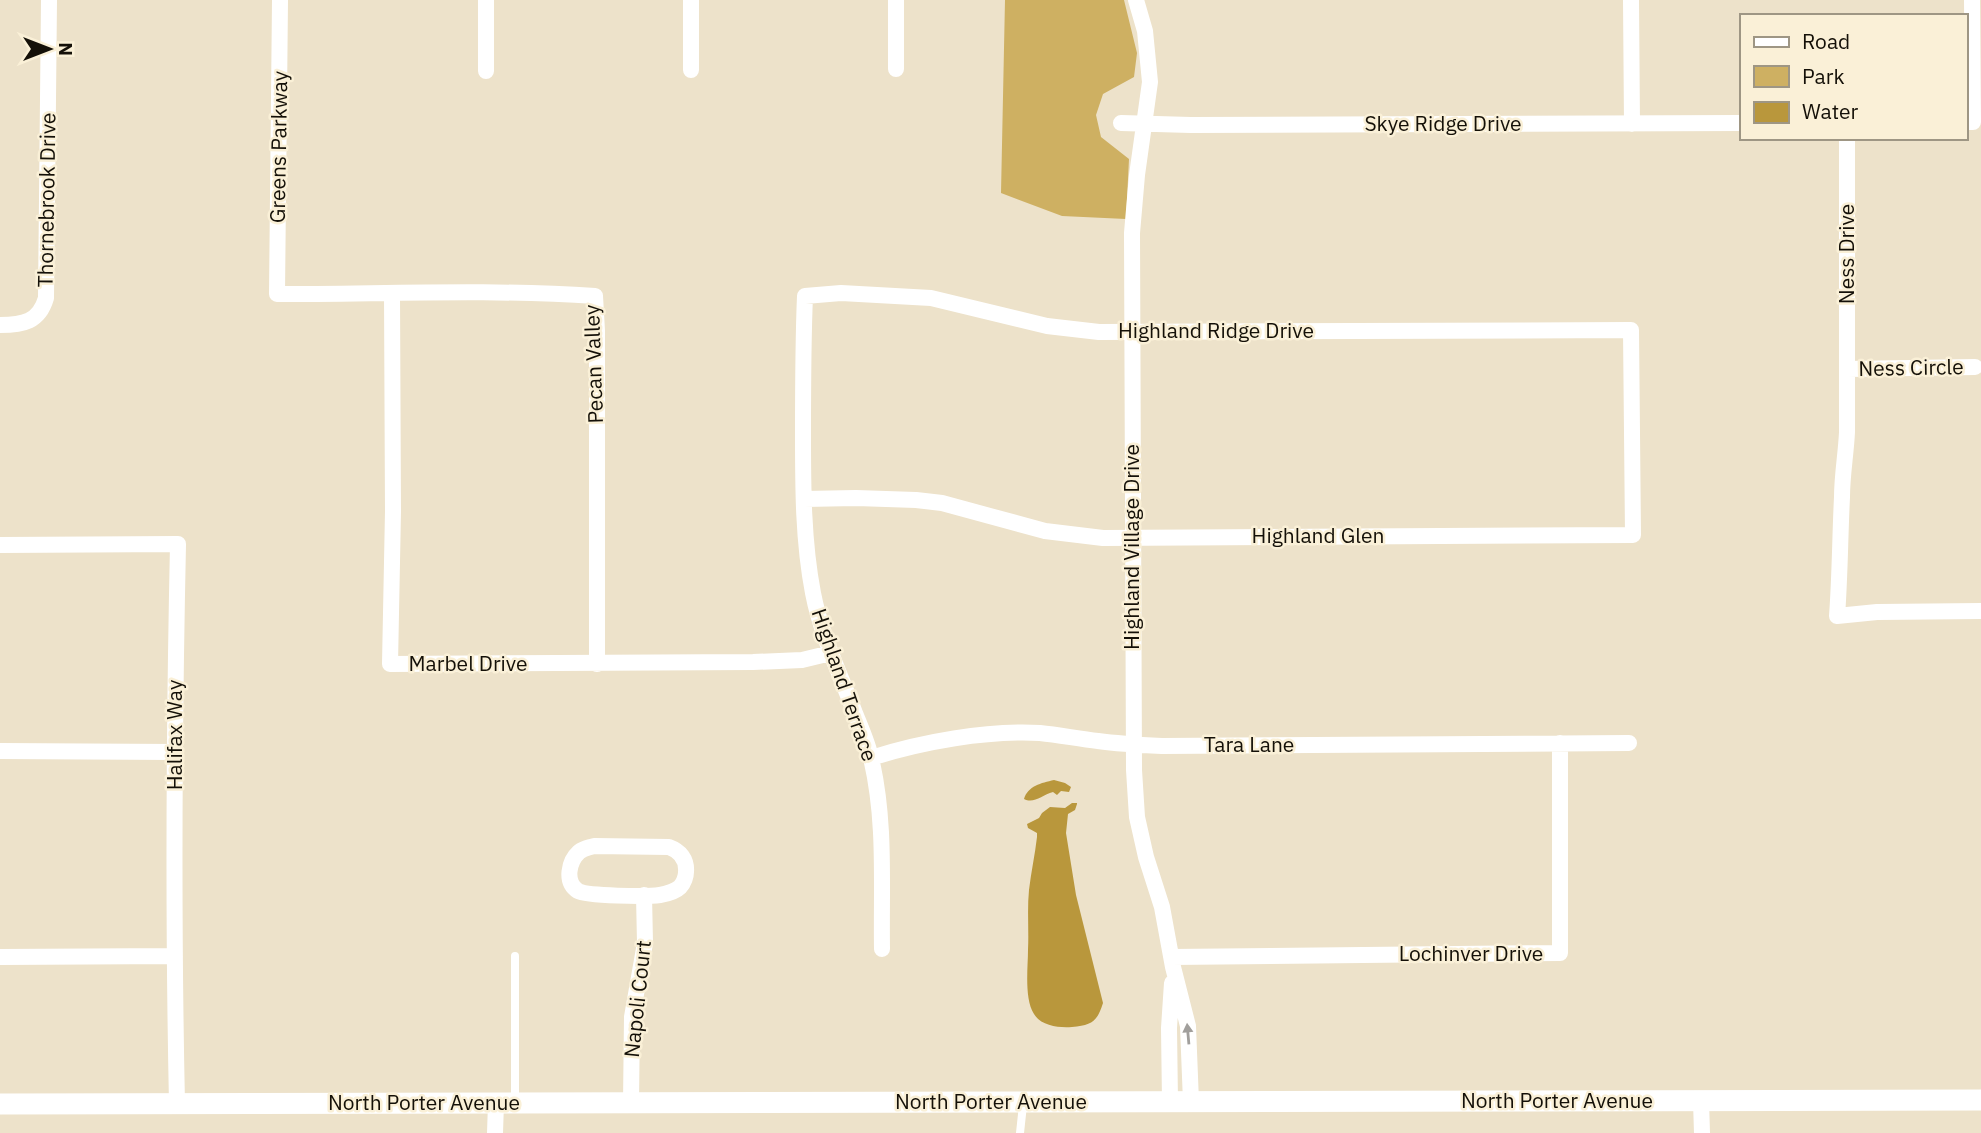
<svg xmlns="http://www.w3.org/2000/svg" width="1981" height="1133" font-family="'IBM Plex Sans',sans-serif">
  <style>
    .green { fill: #ceb062 }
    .water { fill: #b9973c }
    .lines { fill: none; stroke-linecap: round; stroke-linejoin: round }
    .lane { stroke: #fff; stroke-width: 8 }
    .street { stroke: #fff; stroke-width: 16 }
    .secondary { stroke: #fff; stroke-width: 21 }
    .oneway { fill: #a19f9c }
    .labels { text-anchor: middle; stroke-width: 5; stroke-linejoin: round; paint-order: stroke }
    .street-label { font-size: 21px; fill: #141008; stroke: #faf0d7 }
  </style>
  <rect width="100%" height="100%" fill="#ede2ca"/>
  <path class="green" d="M1005 0H1124L1137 53 1134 77 1103 94 1096 115 1101 137 1129 159 1126 219 1062 216 1001 193Z"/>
  <path class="water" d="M1054 780 1065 783 1071 787 1069 792 1061 791 1057 795 1053 792C1042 795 1034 804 1024 799 1028 786 1041 783 1054 780Z
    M1072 803H1077V804L1075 810 1068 814 1066 833 1076 895 1103 1003C1097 1022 1092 1025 1072 1027 1059 1028 1041 1026 1034 1014 1024 998 1028 967 1028 950 1029 930 1027 910 1029 890 1031 872 1035 855 1037 837V833L1028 828 1027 824 1039 818 1042 813 1050 807 1065 808Z"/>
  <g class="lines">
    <path class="lane" d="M515 1100V956
      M1020 1133 1023 1105"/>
    <path class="street" d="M280 0 277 294C383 294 490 289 595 296L597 331V664
      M691 0V70
      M896 0V69
      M1136 0 1145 31 1150 82 1137 175 1132 233 1134 770 1137 817 1146 857 1162 907 1173 967 1188 1026 1191 1102
      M1631 0 1632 124
      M486 71V0
      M1965 122H1973L1972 0
      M1121 123 1191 125 1741 123
      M1847 138V432C1846 454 1842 475 1842 497 1840 536 1840 576 1837 616L1877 612 1981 611
      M392 294 393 511 390 664 753 662 802 660 831 653
      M0 325C23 325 39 322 46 298L49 0
      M1847 369 1975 367
      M804 499 856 498 916 500 942 503 1045 531 1103 538 1633 535 1631 330 1099 332 1047 326 931 298 841 293 805 296C803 342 803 388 803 435 803 487 803 541 813 593 821 635 840 674 855 713 861 728 868 743 871 758 886 821 881 885 882 949
      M0 545 178 544C174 731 173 917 177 1104
      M0 751 175 752
      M871 758C921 742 987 730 1040 733 1060 735 1079 739 1098 741 1120 744 1141 745 1162 746L1629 743
      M594 846 669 847C680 851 687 859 686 872 686 876 684 883 680 887 676 891 666 894 660 895 647 897 587 896 578 891 564 882 569 861 579 852 584 848 588 848 594 846Z
      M0 957 175 956
      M1171 957 1560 953V743
      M1701 1101 1702 1133
      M1170 1102 1169 1028 1172 983
      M631 1103 632 1017 645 943 644 895
      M495 1133 496 1103"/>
    <path class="secondary" d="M0 1104 1981 1100"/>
  </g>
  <defs><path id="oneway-solid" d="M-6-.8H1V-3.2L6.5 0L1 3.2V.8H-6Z" transform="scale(1.75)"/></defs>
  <use class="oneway" href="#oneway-solid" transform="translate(1188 1034) rotate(-95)"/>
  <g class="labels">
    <g class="street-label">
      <text x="1443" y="131">Skye Ridge Drive</text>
      <text transform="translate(279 147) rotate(-89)" y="7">Greens Parkway</text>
      <text transform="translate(47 200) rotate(-89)" y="7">Thornebrook Drive</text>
      <text transform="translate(1847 254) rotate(-90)" y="7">Ness Drive</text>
      <text x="1216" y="338">Highland Ridge Drive</text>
      <text transform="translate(594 364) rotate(-92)" y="7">Pecan Valley</text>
      <text transform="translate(1911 368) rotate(-1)" y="7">Ness Circle</text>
      <text x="1318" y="543">Highland Glen</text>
      <text transform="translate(1132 547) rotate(-90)" y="7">Highland Village Drive</text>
      <text x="468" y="671">Marbel Drive</text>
      <text transform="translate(844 685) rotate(71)" y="7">Highland Terrace</text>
      <text transform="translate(175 735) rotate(-90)" y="7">Halifax Way</text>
      <text x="1249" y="752">Tara Lane</text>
      <text x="1471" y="961">Lochinver Drive</text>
      <text transform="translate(638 999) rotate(-84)" y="7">Napoli Court</text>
      <text x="1557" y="1108">North Porter Avenue</text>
      <text x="991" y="1109">North Porter Avenue</text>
      <text x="424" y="1110">North Porter Avenue</text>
    </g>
  </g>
  <rect x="1740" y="14" width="228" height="126" fill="#faf0d7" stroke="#9e9684" stroke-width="2"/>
  <rect x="1754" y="37" width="35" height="10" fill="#ffffff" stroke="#9e9684" stroke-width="2"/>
  <text x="1802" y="49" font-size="21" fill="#141008">Road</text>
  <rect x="1754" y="66" width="35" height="21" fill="#ceb062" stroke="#9e9684" stroke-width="2"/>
  <text x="1802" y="84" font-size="21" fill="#141008">Park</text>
  <rect x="1754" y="102" width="35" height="21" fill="#b9973c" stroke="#9e9684" stroke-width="2"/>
  <text x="1802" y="119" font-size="21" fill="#141008">Water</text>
  <g transform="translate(49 49) rotate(90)" stroke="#faf0d7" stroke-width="5" paint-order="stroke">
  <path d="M0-5L12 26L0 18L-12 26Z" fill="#141008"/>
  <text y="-10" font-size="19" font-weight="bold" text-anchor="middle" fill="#141008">N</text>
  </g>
</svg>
